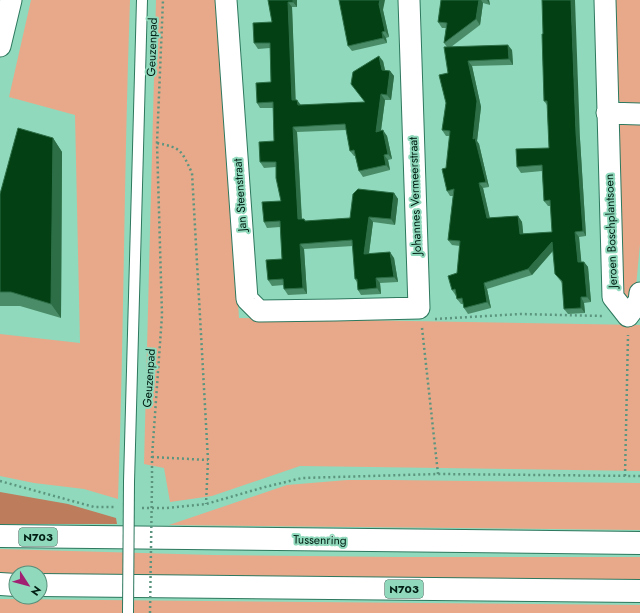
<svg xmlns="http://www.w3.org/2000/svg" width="640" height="613" font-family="Jost,sans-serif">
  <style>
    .green { fill: #e8a98a }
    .forest { fill: #bd7c5b }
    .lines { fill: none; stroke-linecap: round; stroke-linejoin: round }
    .service-casing { stroke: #2d785e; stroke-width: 12 }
    .minor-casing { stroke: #2d785e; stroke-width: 23 }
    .trunk-casing { stroke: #2d785e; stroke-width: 24 }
    .path { stroke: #5b957f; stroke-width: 2.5; stroke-dasharray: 2 3; stroke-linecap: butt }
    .service { stroke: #fff; stroke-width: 10 }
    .minor { stroke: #fff; stroke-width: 21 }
    .trunk { stroke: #fff; stroke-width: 22 }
    .service-bridge-casing { stroke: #2d785e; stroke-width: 12; stroke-linecap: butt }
    .path-bridge { stroke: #5b957f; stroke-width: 2.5; stroke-dasharray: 2 3; stroke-linecap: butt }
    .service-bridge { stroke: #fff; stroke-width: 10 }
    .wall { fill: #4a8c68 }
    .shaded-wall { fill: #2d6e46 }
    .building { fill: #034014; stroke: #2d6e46 }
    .labels { text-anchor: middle; stroke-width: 4; stroke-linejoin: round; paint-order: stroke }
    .shield { fill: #90d9bc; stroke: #2b5646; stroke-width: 1 }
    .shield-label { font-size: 11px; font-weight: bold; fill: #001e14 }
    .street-label { font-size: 12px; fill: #001e14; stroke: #90d9bc }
  </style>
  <rect width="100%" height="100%" fill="#90d9bc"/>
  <path class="green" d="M31 0H130C124 166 124 333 118 499L84 489 34 483 0 476V334L80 343 75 115 9 97Z
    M156 0H219L239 318 640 325V471L300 466 212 496 170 502 164 468 144 464Z
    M613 0H640V105L624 106 614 95Z
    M620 123H640V244L635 298 623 302 612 132Z
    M347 480H391L640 483V530L169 525 287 485Z
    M0 549 213 555 398 557H640V581L221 577 0 573Z
    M0 599 640 605V613H0Z"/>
  <path class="forest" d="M0 492 68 504 116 518 117 524H0Z"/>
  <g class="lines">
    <defs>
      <path id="service" d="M129 482 142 0"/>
      <path id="minor" d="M226 0 247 299 259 311 335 310 419 308 409 0
        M605 0 613 297 628 316 639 301 640 293
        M0 46 11 0
        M607 113 640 114"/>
      <path id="trunk" d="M0 536 640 543
        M0 584 16 585
        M40 585 640 591"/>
    </defs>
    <use href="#service" class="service-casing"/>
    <use href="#minor" class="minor-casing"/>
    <use href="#trunk" class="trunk-casing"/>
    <path class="path" d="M157 143C182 148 181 150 192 173L208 460 206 504
      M435 319 521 314 602 316
      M422 328 438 474
      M152 457 208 460
      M625 476 628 335
      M0 481 94 507H115
      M152 483V457L162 315 157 143 163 0
      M142 508H166L206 504 265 487 302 478 438 474 640 476"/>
    <use href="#service" class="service"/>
    <use href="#minor" class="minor"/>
    <use href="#trunk" class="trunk"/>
    <defs>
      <path id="service-bridge" d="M128 613 129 482"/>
    </defs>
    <use href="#service-bridge" class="service-bridge-casing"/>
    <path class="path-bridge" d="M150 613 152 483"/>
    <use href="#service-bridge" class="service-bridge"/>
  </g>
  <path class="wall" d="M268 0H297V7H292L295 100H297L301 105 365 102 383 61 385 70 390 71 394 76 391 100H385L381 131 387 136 392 159 388 160 390 170 363 177 359 171 355 156H354L350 151 346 130 297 132 302 219H304L306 221 350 218 394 193 398 199 395 225 373 222 369 254 394 258 398 282 380 283 381 294 361 295 358 290 357 282 355 279 353 246 304 249 307 294 288 295 284 289V285L272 286 268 280 282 259 280 227 267 228 264 222 281 201 276 167 264 168 260 162 274 141 273 108H260L257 103 271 82 270 48 258 49 254 43 272 22Z
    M441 0H489L490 5 483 3 480 25 451 47 512 50 513 65 472 66 481 107 477 141 479 144 489 187 483 188 490 218 518 216 522 222 523 234 552 232 551 206H548L544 201 542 171 521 173 517 167 549 148 547 105 544 101 542 34 580 139 586 236 579 237 581 262H584L588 267 591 302 584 303 585 313 568 314 564 309 562 283 555 274 553 251 532 275 487 289 491 308 468 314 464 308 463 304H461L457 299 456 296 452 290 457 273 460 246 452 245 448 240 453 196H450L447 191 446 168 450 136H446L442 130 446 103 448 73 447 47 444 43 446 28H442L438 22Z
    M383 10 389 37 386 38 387 43 352 51 348 46Z
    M53 138 62 152 61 318 20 306H0V194Z"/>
  <path class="shaded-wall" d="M293 0H297V7L293 2Z
    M380 0H385L383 10 389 37 385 31 379 4Z
    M479 0H481L483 3 480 25 476 19Z
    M487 0H489L490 5Z
    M571 0H575L580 139 586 236 583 231 576 133Z
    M288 2 292 7 296 106 292 100Z
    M382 32 386 38 387 43 383 38Z
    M508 45 512 50 513 65 509 59Z
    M379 56 383 61 386 75 382 70Z
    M468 61 472 66 481 107 477 141 479 144 489 187 486 182 473 139Z
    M390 71 394 76 391 100 387 95Z
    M381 94 385 100 380 137 376 132Z
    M297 100 301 106 298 105Z
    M293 127 297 132 302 225 298 219Z
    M383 130 387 136 392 159 388 154Z
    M53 138 62 152 61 318 51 304Z
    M384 155 388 160 390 170 386 165Z
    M479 183 483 188 491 224 487 218Z
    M394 193 398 199 395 225 391 219Z
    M518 216 522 222 524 240 520 234Z
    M369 217 373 222 368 260 364 254Z
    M575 232 579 237 582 268 578 262Z
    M552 242 556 247 532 275 528 269Z
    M300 244 304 249 307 294 303 288Z
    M390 252 394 258 398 282 394 277Z
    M584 262 588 267 591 302 587 297Z
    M376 278 380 283 381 294 377 288Z
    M484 283 487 289 491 308 487 302Z
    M581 297 584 303 585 313 581 308Z"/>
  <path class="building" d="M268 0H293V2H288L292 100H297L298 105 365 102 351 84 353 72 379 56 382 70 390 71 387 95 381 94 376 132 383 130 388 154 384 155 386 165 359 171 354 150 350 151 345 124 293 127 298 219H304L305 221 350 218 353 194 358 189 394 193 391 219 369 217 364 254 390 252 394 277 376 278 377 288 358 290 357 279H355L352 240 300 244 303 288 284 289 283 279 268 280 266 260 282 259 280 221 264 222 262 202 281 201 276 178V162H260L259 142 274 141 273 102 257 103 256 83 271 82 270 43H254L253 23 272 22Z
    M339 0H380L379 4 385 31 382 32 383 38 348 46Z
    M441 0H479L476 19 444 43 447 23 438 22Z
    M542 0H571L576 133 583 231 575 232 578 262H584L587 297H581V308L564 309 562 281 555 274 552 242 528 269 484 283 487 302 464 308 462 298 457 299 455 289 452 290 448 276 457 273 460 241 448 240 454 189 447 191 442 169 446 168 450 131 442 130 446 103 439 75 448 73 444 47 508 45 509 59 468 61 477 101 473 139 475 138 486 182 479 183 487 218 518 216 520 234 552 232 550 200 544 201 542 165 517 167 516 149 549 148 547 101H544L542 34H543Z
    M18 128 53 138 51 304 11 292H0V194Z"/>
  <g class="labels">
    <g class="shield">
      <rect x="19" y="528" width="38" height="18" rx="3"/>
      <rect x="385" y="580" width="38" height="18" rx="3"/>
    </g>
    <g class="shield-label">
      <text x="38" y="541">N703</text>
      <text x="404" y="593">N703</text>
    </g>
    <g class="street-label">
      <text transform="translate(152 47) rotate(-88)" y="4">Geuzenpad</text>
      <text transform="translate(240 195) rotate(-94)" y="4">Jan Steenstraat</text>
      <text transform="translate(415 196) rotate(-92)" y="4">Johannes Vermeerstraat</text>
      <text transform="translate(611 231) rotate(-92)" y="4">Jeroen Boschplantsoen</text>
      <text transform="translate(149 378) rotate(-86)" y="4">Geuzenpad</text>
      <text transform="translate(320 540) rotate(1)" y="4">Tussenring</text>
    </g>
  </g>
  <g transform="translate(28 585) rotate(126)"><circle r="19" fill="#90d9bc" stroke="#568e79"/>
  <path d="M0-3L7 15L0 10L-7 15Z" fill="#a12072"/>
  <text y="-6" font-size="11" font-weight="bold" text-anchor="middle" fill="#001e14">N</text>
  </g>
</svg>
